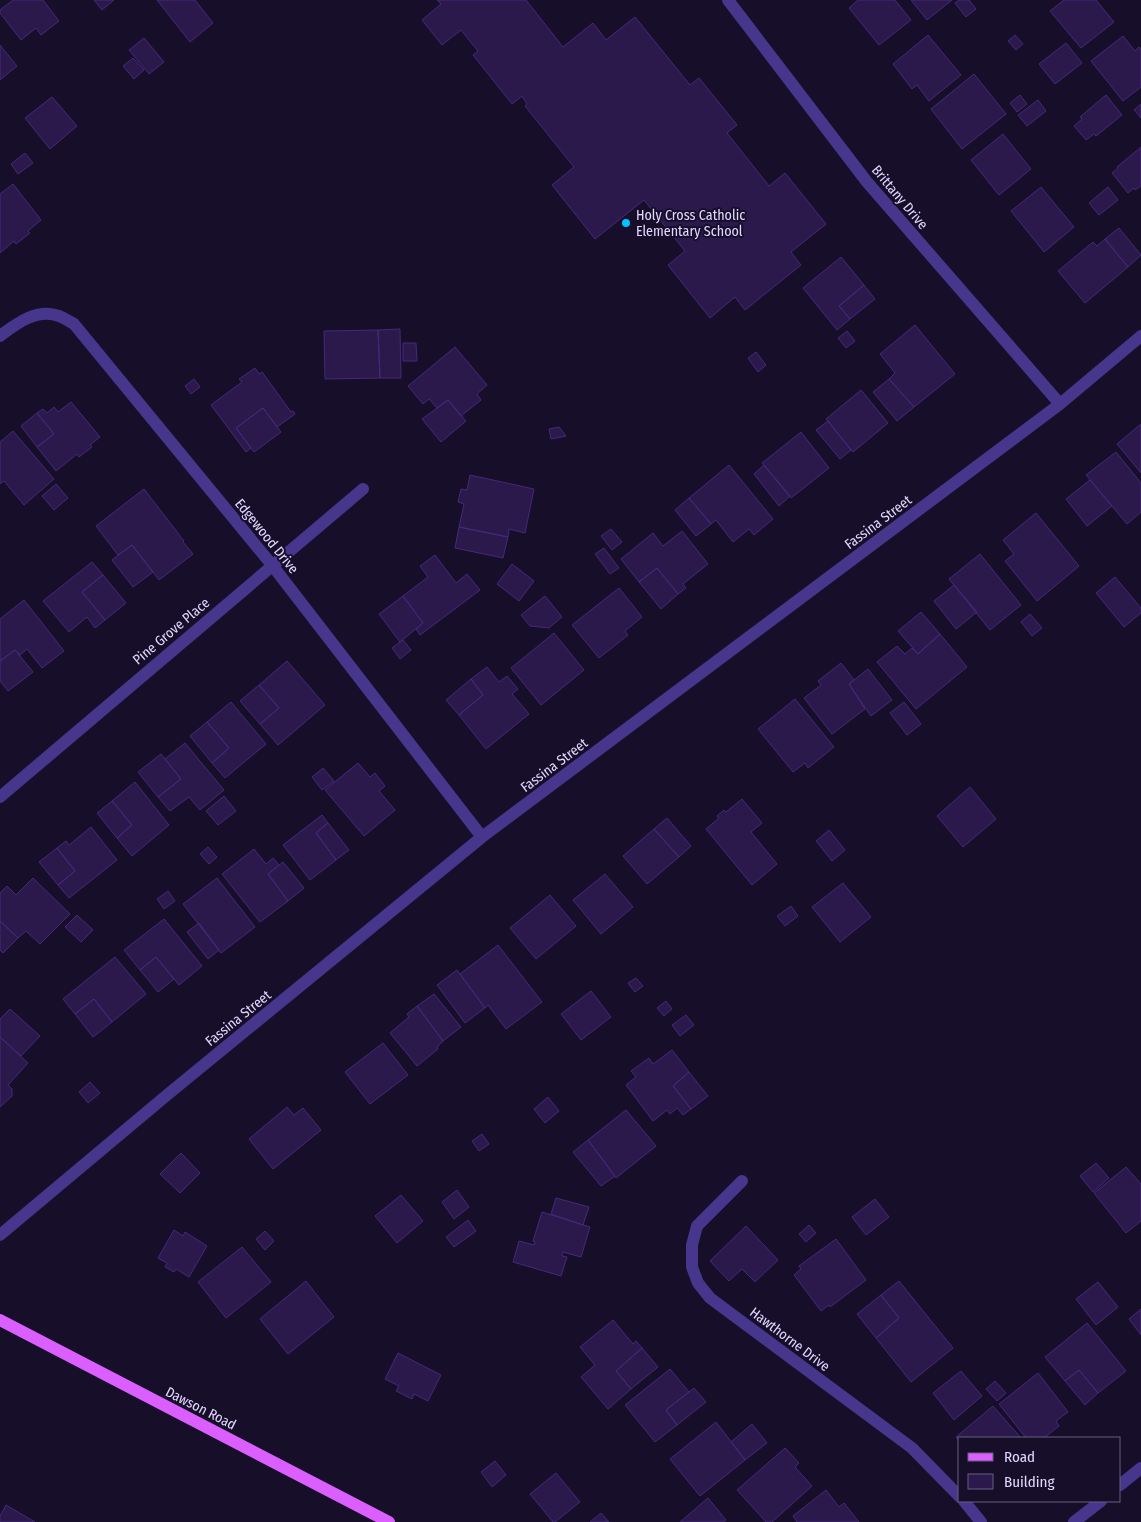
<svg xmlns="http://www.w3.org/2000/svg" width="1141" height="1522" font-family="'Fira Sans Condensed',sans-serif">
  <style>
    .building { fill: #2b194c; stroke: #45297a }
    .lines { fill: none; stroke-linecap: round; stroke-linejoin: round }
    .minor { stroke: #46368c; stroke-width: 12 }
    .major { stroke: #db5eff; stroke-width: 12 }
    .poi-dot { fill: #03c1ff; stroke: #170e2a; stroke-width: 2 }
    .labels { text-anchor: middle; stroke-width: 4; stroke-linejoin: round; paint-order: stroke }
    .street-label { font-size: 14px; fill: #e2d7ff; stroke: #170e2a }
    .poi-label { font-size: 14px; fill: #e2d7ff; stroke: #170e2a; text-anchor: start }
  </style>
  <rect width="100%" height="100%" fill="#170e2a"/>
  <path class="building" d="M13 0H43L59 21 41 35 36 28 21 40 0 13V10Z
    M94 0H114L102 10Z
    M157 0H195L213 23 190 42Z
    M437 0H526L563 47 593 23 606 40 635 17 690 85 699 78 737 125 727 133 769 186 785 173 826 224 791 252 801 265 745 310 735 297 710 318 668 265 685 251 644 200 595 239 552 185 574 167 525 106 527 104 522 96 512 104 473 55 478 51 461 30 442 45 422 20 441 4Z
    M858 0H895L911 20 879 45 849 8Z
    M911 0H952L927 20Z
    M959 0H969L976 9 966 17 955 3Z
    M1064 0H1096L1114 22 1081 48 1050 11Z
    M928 35 961 75 929 101 917 85 912 89 893 64Z
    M1015 35 1023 44 1016 50 1008 41Z
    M1123 36 1135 51 1139 47 1141 49V87L1123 101 1091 61Z
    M144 38 164 62 149 74 129 50Z
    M1066 43 1082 63 1055 84 1039 64Z
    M0 45 17 66 0 80Z
    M133 58 144 70 134 79 123 66Z
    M974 74 1006 114 962 149 931 109Z
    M1020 95 1027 104 1017 112 1010 103Z
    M1106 95 1122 115 1096 136 1094 134 1086 140 1074 126 1082 119 1080 117Z
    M52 97 77 126 50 149 25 118Z
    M1038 100 1046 111 1027 126 1018 115Z
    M1141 104V118L1134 110Z
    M1003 134 1031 169 999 195 971 160Z
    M1141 147V186L1135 190 1134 188 1128 193 1112 173 1118 168 1117 167Z
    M25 153 33 163 18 174 11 164Z
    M13 184 41 220 28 231 30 233 16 244 14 241 0 253V194Z
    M1041 187 1074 227 1044 252 1011 211Z
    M1108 187 1118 200 1099 215 1089 203Z
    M1119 228 1141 255 1128 267 1105 239Z
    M1105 239 1128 267 1085 303 1058 271 1093 242 1097 246Z
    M841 257 864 285 839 306 850 319 837 330 803 288Z
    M864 285 875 299 850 319 839 306Z
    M915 325 955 374 914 407 889 379 895 373 880 354Z
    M400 329 401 378H380L378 330Z
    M378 330 380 378 325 379 324 331Z
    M847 331 855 341 846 348 838 338Z
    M403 343H416L417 361H403Z
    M455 347 487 385 477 394 481 400 461 416 448 400 437 408 429 399 423 404 408 386Z
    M756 352 766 365 758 372 748 358Z
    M255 368 259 374 262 372 291 412 293 411 295 414 277 427 263 408 236 428 251 448 246 452 211 405 242 382 239 379Z
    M194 379 200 387 191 394 185 386Z
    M889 379 914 407 897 421 873 392Z
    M861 390 888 423 853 452 826 419Z
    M448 400 466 421 441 442 422 419Z
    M71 402 100 437 90 445 92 447 79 457 77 454 56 471 37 447 54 434 37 413 43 409 47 413 54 407 58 412Z
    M263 408 281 432 254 452 236 428Z
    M37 413 54 434 37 447 21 426Z
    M828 421 851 450 840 459 816 430Z
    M1141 424V473L1117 444Z
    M559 427 566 436 551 439 549 429Z
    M13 431 54 479 24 505 4 481 0 484V442Z
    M801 432 829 468 791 498 762 463Z
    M1116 452 1141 483V512L1127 524 1086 475Z
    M729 465 773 519 754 535 749 529 733 542 716 520 711 524 689 498Z
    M764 465 790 496 779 506 754 474Z
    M470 475 534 489 525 533 509 529 508 537 459 527 464 504 458 502 461 489 467 490Z
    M1090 480 1112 506 1087 526 1066 499Z
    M56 484 68 498 54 510 42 496Z
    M144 489 184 541 183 542 193 554 159 580 132 545 118 555 96 526Z
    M689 498 711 524 696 536 675 510Z
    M1036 513 1079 566 1037 601 1005 561 1014 554 1003 540Z
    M459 527 508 537 503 558 455 548Z
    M611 529 622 542 612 550 601 536Z
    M682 531 708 564 683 584 686 588 678 594 657 568 639 582 621 559 653 533 663 546Z
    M132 545 153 572 133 587 112 560Z
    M604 548 619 568 610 574 595 554Z
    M980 554 1021 605 990 630 949 579Z
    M435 555 456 583 467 574 480 590 420 635 416 629 423 623 403 596 428 577 420 566Z
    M92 562 103 575 82 592 105 620 95 628 87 617 69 632 43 601Z
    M512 564 534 581 519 601 497 584Z
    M657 568 678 594 661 609 639 582Z
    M103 575 126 603 105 620 82 592Z
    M1115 577 1141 608V613L1124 627 1096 593Z
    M954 585 977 612 956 629 934 601Z
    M619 588 642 617 625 631 628 635 599 658 572 625Z
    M403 596 423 623 400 642 379 614Z
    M545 596 562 617 549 628 530 626 521 615Z
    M24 600 64 651 42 668 27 649 20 655 15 650 0 661V619Z
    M921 612 940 634 918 654 898 631Z
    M1030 614 1042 628 1032 636 1021 622Z
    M554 633 584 670 541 705 511 668Z
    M940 634 967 667 916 709 877 662 897 646 905 654 912 648 918 654Z
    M403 640 411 650 400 659 392 648Z
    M15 650 33 672 8 691 0 681V661Z
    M287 661 325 705 278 745 260 724 279 708 259 685Z
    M841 663 854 680 849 684 865 709 832 734 804 698 821 685 818 681Z
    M487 667 499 682 507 676 518 689 512 694 529 714 486 749 459 715 483 695 471 679Z
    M868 669 892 700 871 716 849 684Z
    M471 679 483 695 459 715 446 700Z
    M259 685 279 708 260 724 240 701Z
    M795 699 834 747 808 768 805 763 793 772 758 729Z
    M231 702 266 744 225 778 212 763 229 748 207 722Z
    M904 702 921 724 907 735 890 713Z
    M207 722 229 748 212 763 190 736Z
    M185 743 224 790 200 810 189 797 170 811 158 797 181 779 165 759Z
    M161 754 181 779 158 797 138 772Z
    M358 763 370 777 375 773 385 786 379 791 395 810 364 836 325 790Z
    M323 768 334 781 322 790 312 777Z
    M135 782 169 825 132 856 117 838 132 825 112 801Z
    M970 787 996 819 963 847 937 816Z
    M224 796 236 811 218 825 206 811Z
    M742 799 762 823 751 832 777 864 752 885 706 829 719 818 717 816 724 810 726 812Z
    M112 801 132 825 117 838 97 813Z
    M322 815 328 823 316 833 336 860 310 880 283 845Z
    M667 818 691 846 679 857 654 829Z
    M328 823 349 850 336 860 316 833Z
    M91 827 117 860 69 898 58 885 75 871 57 848 66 841 69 845Z
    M654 829 679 857 647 884 623 856Z
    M829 830 845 850 832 861 816 841Z
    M208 847 217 857 209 864 200 854Z
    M57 848 75 871 58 885 39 862Z
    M254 849 266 864 273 858 279 865 268 874 288 901 260 922 222 874Z
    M283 862 304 888 288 901 268 874Z
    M605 874 633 907 601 934 573 900Z
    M33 878 70 914 40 944 26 931 18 938 0 921V893L7 886 16 895Z
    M217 878 255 927 221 953 183 904Z
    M843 883 871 917 840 942 812 907Z
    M168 891 175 901 164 909 157 899Z
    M550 895 576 926 536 959 510 928Z
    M791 906 798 916 785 926 777 916Z
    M77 915 93 930 81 942 65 927Z
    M164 919 202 966 179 985 156 957 140 970 124 950Z
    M0 921 18 938 3 953 0 950Z
    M199 923 219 950 208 959 187 932Z
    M498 945 542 1002 506 1029 488 1005 485 1008 460 974Z
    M115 957 146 994 112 1022 94 999 75 1014 63 999Z
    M156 957 174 979 158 992 140 970Z
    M457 970 485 1008 465 1023 437 985Z
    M636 978 643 986 635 992 628 983Z
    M591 991 611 1017 581 1040 561 1014Z
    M434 994 461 1027 443 1041 417 1006Z
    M94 999 112 1022 93 1037 75 1014Z
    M666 1001 672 1009 664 1016 657 1008Z
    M417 1006 443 1041 437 1047 438 1049 417 1066 390 1033 409 1017 407 1014Z
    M10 1009 40 1036 21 1056 0 1037V1019Z
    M686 1015 694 1025 680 1036 672 1025Z
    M0 1037 28 1063 8 1085 12 1089V1096L0 1107Z
    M383 1043 408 1075 370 1104 345 1072Z
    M672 1050 689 1072 673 1086 691 1109 683 1115 677 1108 670 1114 667 1110 653 1121 626 1085 636 1077 631 1071 649 1058 653 1064Z
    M689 1072 708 1096 691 1109 673 1086Z
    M90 1082 100 1093 88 1103 79 1092Z
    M548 1097 559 1111 545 1123 534 1109Z
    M287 1107 294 1115 303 1108 321 1130 273 1169 249 1139Z
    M626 1110 656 1146 616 1178 588 1140Z
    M482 1134 489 1144 479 1151 472 1141Z
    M588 1140 615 1176 601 1186 573 1152Z
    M181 1153 200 1173 180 1193 160 1174Z
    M1096 1163 1109 1178 1093 1192 1080 1176Z
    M1126 1167 1141 1184V1221L1126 1233 1094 1193Z
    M457 1190 469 1207 454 1219 442 1202Z
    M401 1195 423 1221 397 1243 375 1216Z
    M556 1198 589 1207 583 1225 551 1214Z
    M875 1199 889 1217 866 1235 852 1217Z
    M542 1212 590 1227 581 1257 563 1252 562 1256 567 1257 561 1276 513 1262 519 1241 534 1245 535 1242 533 1241Z
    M468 1220 476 1231 454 1247 446 1237Z
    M809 1225 816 1233 806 1242 799 1234Z
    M746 1226 778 1260 755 1282 742 1269 729 1281 710 1261Z
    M174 1230 183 1236 185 1232 207 1246 189 1277 176 1269 174 1272 165 1267 167 1263 158 1258Z
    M265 1231 274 1241 265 1250 256 1239Z
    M836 1239 866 1280 830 1307 829 1305 821 1311 794 1275 801 1269 799 1266Z
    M242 1247 271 1282 226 1318 198 1282Z
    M306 1281 334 1317 288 1354 260 1319Z
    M899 1281 953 1348 911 1382 876 1338 899 1318 881 1295Z
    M1098 1282 1118 1307 1096 1325 1076 1299Z
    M881 1295 899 1318 876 1338 857 1314Z
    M1141 1309V1335L1129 1319Z
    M613 1320 633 1344 636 1341 642 1348 616 1371 631 1389 608 1409 581 1377 595 1365 580 1347Z
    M1087 1323 1126 1371 1098 1393 1079 1370 1065 1381 1045 1357Z
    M642 1348 658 1367 631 1389 616 1371Z
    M398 1353 441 1375 428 1401 414 1394 412 1399 396 1391 399 1386 385 1379Z
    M670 1369 689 1392 666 1410 677 1425 655 1442 625 1405Z
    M1079 1370 1098 1393 1085 1405 1065 1381Z
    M961 1371 982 1396 954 1420 933 1393Z
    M1038 1373 1068 1412 1056 1421 1059 1426 1044 1438H1026L999 1404Z
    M995 1381 1006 1393 997 1401 986 1389Z
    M694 1388 706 1402 677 1425 666 1410Z
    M993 1406 1021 1438H960V1442L956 1437Z
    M716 1422 745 1460 700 1496 670 1459Z
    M752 1424 767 1443 745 1460 731 1442Z
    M785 1448 799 1463 795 1467 812 1486 772 1522H766L737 1490Z
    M495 1461 506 1475 492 1487 481 1472Z
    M556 1473 580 1502 555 1522H553L530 1494Z
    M826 1490 839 1507 844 1503 859 1522H797L793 1516Z
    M708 1498 726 1520 723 1522H680Z
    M6 1505 35 1522H0V1516Z
    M601 1513 609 1522H590Z"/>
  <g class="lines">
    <path class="minor" d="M728 0 867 182 1060 404
      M0 336C17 323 37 308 59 316 64 318 69 321 74 324L272 565 482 837
      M0 797 363 489
      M742 1181 697 1226 692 1245V1267L698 1283 710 1298 912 1448 960 1497
      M0 1235 167 1095 482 837 1060 404 1141 336
      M1120 1485 1141 1468
      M964 1501 981 1522
      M1074 1522 1101 1501"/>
    <path class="major" d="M0 1320 389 1522"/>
  </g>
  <circle class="poi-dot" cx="626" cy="223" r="5"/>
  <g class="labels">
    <g class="street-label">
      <text transform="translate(900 197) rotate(50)" y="5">Brittany Drive</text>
      <text transform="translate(878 522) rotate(-37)" y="5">Fassina Street</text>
      <text transform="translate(267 536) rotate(51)" y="5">Edgewood Drive</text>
      <text transform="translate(171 631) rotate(-40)" y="5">Pine Grove Place</text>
      <text transform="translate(554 765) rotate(-37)" y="5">Fassina Street</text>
      <text transform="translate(238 1018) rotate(-39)" y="5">Fassina Street</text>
      <text transform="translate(790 1339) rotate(37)" y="5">Hawthorne Drive</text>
      <text transform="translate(201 1408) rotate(27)" y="5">Dawson Road</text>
    </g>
    <g class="poi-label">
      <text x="636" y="220">Holy Cross Catholic<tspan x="636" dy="16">Elementary School</tspan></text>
    </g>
  </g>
  <rect x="958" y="1437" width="162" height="65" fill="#170e2a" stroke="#685e7f"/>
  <rect x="968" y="1453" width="25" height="8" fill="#db5eff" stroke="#685e7f"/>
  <text x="1004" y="1462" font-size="15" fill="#e2d7ff">Road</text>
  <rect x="968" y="1474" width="25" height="15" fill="#2b194c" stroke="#685e7f"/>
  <text x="1004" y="1487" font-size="15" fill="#e2d7ff">Building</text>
</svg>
